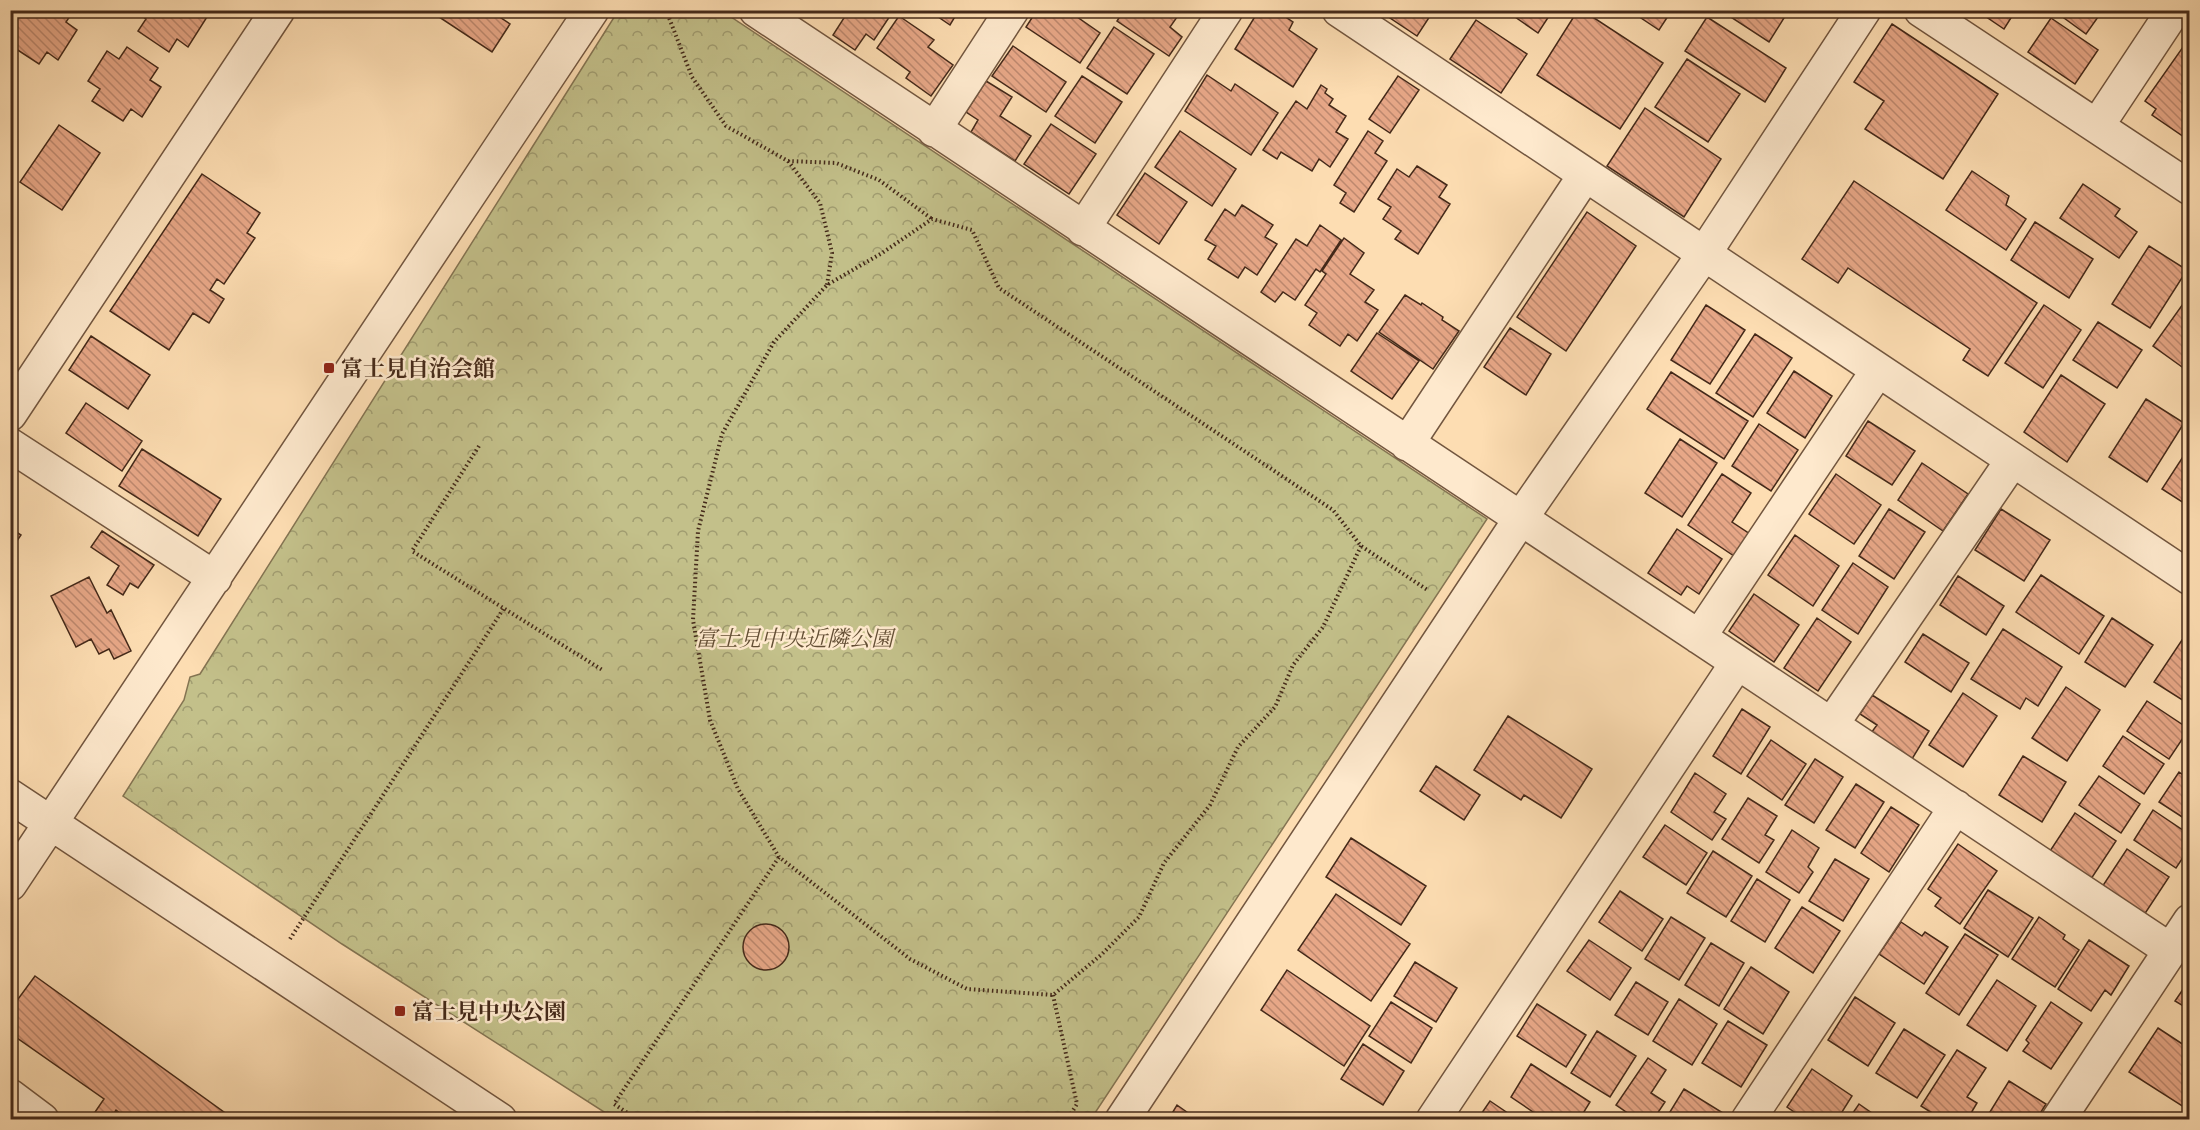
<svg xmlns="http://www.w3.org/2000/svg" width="2200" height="1130" font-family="Vollkorn,'Noto Serif JP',serif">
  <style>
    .forest { fill: url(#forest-crowns); stroke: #847452; stroke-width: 1.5 }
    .building { fill: url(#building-back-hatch); stroke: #442919; stroke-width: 1.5 }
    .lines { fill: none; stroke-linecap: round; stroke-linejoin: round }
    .minor-casing { stroke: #72563f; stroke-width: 36 }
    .path { stroke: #442919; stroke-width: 4; stroke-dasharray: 1.5 3; stroke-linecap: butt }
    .minor { stroke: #fee9cd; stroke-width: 33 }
    .poi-dot { fill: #8f2418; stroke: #fee9cd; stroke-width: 2 }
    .labels { text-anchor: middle; stroke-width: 5; stroke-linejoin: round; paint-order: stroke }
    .poi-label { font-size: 22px; font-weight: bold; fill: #442919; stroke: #fee9cd; text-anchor: start }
    .park-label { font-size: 22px; font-style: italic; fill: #644f35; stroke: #fee9cd }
  </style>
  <defs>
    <pattern id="forest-crowns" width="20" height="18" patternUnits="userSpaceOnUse" patternTransform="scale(1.5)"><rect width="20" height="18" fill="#c3c08a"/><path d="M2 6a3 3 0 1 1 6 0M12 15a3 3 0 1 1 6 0" fill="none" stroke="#a09c70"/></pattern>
    <pattern id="building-back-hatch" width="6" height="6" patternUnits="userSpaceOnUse" patternTransform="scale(1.5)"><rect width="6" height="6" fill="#e7a787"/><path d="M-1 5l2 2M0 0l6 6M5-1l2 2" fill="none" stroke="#bd886e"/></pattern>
  </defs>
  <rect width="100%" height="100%" fill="#fdddb2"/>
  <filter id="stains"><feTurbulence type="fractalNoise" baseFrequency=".00333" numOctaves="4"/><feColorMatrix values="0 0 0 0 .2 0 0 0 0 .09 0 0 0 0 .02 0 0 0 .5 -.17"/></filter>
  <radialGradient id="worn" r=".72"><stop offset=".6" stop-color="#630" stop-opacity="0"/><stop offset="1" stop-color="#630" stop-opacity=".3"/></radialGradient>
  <path class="forest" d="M618 11H722L1487 519 1091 1119H615L342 944 123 796 184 700 190 677 200 674Z"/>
  <path class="building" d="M12 10H74L66 22 77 30 58 60 47 52 39 64 10 45V40L16 32 10 28Z
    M197 10 207 17 188 47 177 39 169 52 138 31 146 19 134 11Z
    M439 10H489L510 24 492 52 436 15Z
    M894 10 874 40 866 34 855 50 833 35 844 18 834 10Z
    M928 10H959L950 25Z
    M1037 10H1067L1100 33 1080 63 1026 27Z
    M1124 10H1182L1170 27 1182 37 1169 56 1117 21Z
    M1259 10H1275L1293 22 1289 30 1317 49 1293 87 1235 49Z
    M1378 10H1434L1417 36Z
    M1505 10H1553L1538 33Z
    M1578 10H1582L1663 63 1620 129 1537 75Z
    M1629 10H1672L1659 30Z
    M1720 10H1789L1769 42Z
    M1976 10H2016L2004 29Z
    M2053 10H2103L2086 34Z
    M899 16 934 40 928 47 953 65 931 96 906 78 910 72 877 48Z
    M1707 17 1786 68 1765 102 1685 51Z
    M2051 18 2098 50 2075 84 2028 52Z
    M1476 20 1527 54 1501 93 1450 59Z
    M1892 24 1998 94 1943 179 1865 129 1884 101 1854 82Z
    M1114 27 1154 54 1127 94 1087 68Z
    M2190 37V141L2152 115 2156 109 2145 101Z
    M1013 46 1066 82 1046 112 992 76Z
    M127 47 158 68 150 80 161 87 142 117 131 109 123 121 92 101 100 89 88 81 107 51 119 59Z
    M1687 59 1740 94 1708 142 1655 107Z
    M1207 75 1231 91 1235 84 1278 113 1251 155 1185 111Z
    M1082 76 1122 102 1095 143 1055 116Z
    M1398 76 1419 90 1390 133 1369 119Z
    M986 81 1012 97 1000 116 1031 136 1015 161 971 132 978 120 966 112Z
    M1321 85 1327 89 1325 93 1333 99 1329 105 1346 116 1336 132 1348 139 1330 167 1319 159 1312 171 1281 152 1277 159 1263 150 1296 101 1307 109Z
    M1645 108 1721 159 1684 217 1607 166Z
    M1051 124 1096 154 1069 194 1024 164Z
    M59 125 100 153 62 210 20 182Z
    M1180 131 1236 169 1212 206 1155 167Z
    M1368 131 1383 141 1375 153 1387 161 1354 212 1340 203 1346 193 1334 185Z
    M1417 166 1447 185 1439 197 1450 204 1418 254 1395 239 1401 231 1383 219 1391 207 1378 199 1397 169 1409 177Z
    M1972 171 2009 196 2006 205 2026 219 2006 250 1946 210Z
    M1145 173 1187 202 1159 244 1117 215Z
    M202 174 260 213 247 233 255 238 224 284 217 279 210 290 224 299 209 323 193 313 169 350 110 311Z
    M1854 181 2037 303 1988 376 1963 360 1970 349 1848 268 1838 283 1802 259Z
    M2083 184 2120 209 2115 216 2137 232 2119 258 2060 218Z
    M1242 205 1273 225 1265 237 1277 244 1257 275 1245 267 1238 278 1208 259 1216 246 1205 240 1225 209 1235 216Z
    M1587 212 1636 246 1566 351 1517 317Z
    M2035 222 2093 259 2069 298 2011 260Z
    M1320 225 1341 240 1320 272 1316 269 1295 300 1283 292 1275 302 1261 292 1296 239 1307 246Z
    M1344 238 1364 253 1350 274 1374 290 1365 302 1378 310 1357 341 1348 334 1340 346 1309 325 1317 313 1305 305 1326 274 1322 271Z
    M2149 246 2187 270 2150 328 2112 304Z
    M2190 294V370L2189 372 2153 346Z
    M1405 295 1421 305 1422 303 1443 317 1442 320 1459 331 1433 369 1379 332Z
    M1706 305 1745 330 1710 384 1671 360Z
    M2044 305 2081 330 2043 388 2005 363Z
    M2098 322 2142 350 2117 388 2073 360Z
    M1510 328 1551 354 1526 395 1484 367Z
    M1377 333 1419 361 1392 399 1351 371Z
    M1755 334 1792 358 1753 417 1716 393Z
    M91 336 150 375 128 409 69 370Z
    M1794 371 1832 396 1805 438 1767 413Z
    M1671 372 1748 421 1724 459 1647 409Z
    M2061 375 2105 404 2067 462 2024 432Z
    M2146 399 2184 423 2147 482 2109 457Z
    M86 403 142 441 122 471 66 433Z
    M1868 421 1915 451 1892 485 1846 456Z
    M1759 424 1798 450 1771 491 1732 466Z
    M1680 439 1717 463 1682 517 1645 493Z
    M2190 446V507L2162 489Z
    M142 449 221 499 198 536 119 486Z
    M1922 463 1968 494 1943 531 1898 500Z
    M1722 474 1751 493 1732 522 1750 534 1734 556 1688 525Z
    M1836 474 1881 505 1854 544 1809 514Z
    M1889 509 1925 532 1894 579 1859 556Z
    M2001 509 2050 540 2024 581 1975 550Z
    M10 528 21 535 10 551Z
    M1677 529 1722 559 1699 594 1687 586 1681 595 1648 573Z
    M102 531 154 565 138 588 130 583 123 595 107 585 119 566 91 547Z
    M1795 535 1839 566 1813 606 1768 575Z
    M1853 563 1888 587 1858 634 1822 610Z
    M2041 575 2104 616 2079 654 2016 612Z
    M1958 576 2004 606 1986 635 1940 605Z
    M89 577 107 613 111 610 131 651 114 659 109 649 99 654 91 639 76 647 51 596Z
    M1754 594 1799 625 1774 662 1729 631Z
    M1817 618 1851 642 1818 691 1784 668Z
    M2112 618 2153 645 2125 687 2085 662Z
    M2003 629 2062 667 2038 706 2026 698 2020 709 1971 679Z
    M1923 634 1969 663 1951 692 1905 662Z
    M2182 640 2190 645V692L2184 701 2154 682Z
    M2066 687 2100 710 2067 761 2032 738Z
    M1963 693 1997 716 1963 767 1929 745Z
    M1872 695 1929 731 1912 759 1871 733 1877 725 1860 714Z
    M2147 701 2189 729 2169 759 2127 731Z
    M1742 709 1770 727 1741 774 1713 756Z
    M1508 716 1592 769 1561 818 1524 795 1521 800 1474 770Z
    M2123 736 2164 764 2144 794 2103 766Z
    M1771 740 1806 764 1782 800 1747 776Z
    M2023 756 2066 782 2042 822 1999 795Z
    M1815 759 1843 777 1814 823 1785 805Z
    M1436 766 1480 795 1464 820 1420 791Z
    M2179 772 2190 780V822L2159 802Z
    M1695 773 1726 794 1714 812 1726 819 1712 840 1671 812Z
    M2099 776 2140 804 2121 833 2079 805Z
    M1856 784 1884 802 1855 848 1826 830Z
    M1748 798 1777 816 1765 835 1774 840 1759 863 1722 839Z
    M1891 807 1919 825 1889 872 1861 853Z
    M2153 810 2190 835V847L2176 868 2134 840Z
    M2075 813 2116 841 2091 879 2050 851Z
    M1665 825 1707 853 1686 885 1643 857Z
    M1792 830 1819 848 1808 867 1813 872 1799 893 1766 872Z
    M1351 838 1426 886 1401 925 1326 877Z
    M1958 844 1997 871 1960 924 1935 906 1941 898 1928 889Z
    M2127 849 2169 877 2144 915 2102 887Z
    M1713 851 1752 876 1726 917 1687 893Z
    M1835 859 1869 879 1843 921 1809 901Z
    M1757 879 1790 900 1765 942 1731 921Z
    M1988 890 2033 918 2008 957 1964 928Z
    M1620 891 1663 919 1642 951 1599 922Z
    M1336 894 1410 944 1371 1001 1298 950Z
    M1802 907 1840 931 1813 973 1775 948Z
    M1671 917 1705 938 1679 980 1645 959Z
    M2039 917 2065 935 2063 939 2079 950 2055 987 2012 959Z
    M1901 922 1922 936 1925 932 1948 947 1924 984 1879 954Z
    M743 947a23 23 0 1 1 46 0a23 23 0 1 1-46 0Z
    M1965 934 1998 955 1959 1015 1926 993Z
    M1589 940 1631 968 1610 1000 1567 971Z
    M2089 940 2129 966 2111 995 2105 990 2091 1011 2058 989Z
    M1711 943 1744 963 1719 1006 1685 985Z
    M1415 962 1457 988 1436 1022 1394 996Z
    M1751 967 1789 992 1763 1034 1724 1009Z
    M1287 970 1370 1026 1344 1066 1261 1010Z
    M35 976 235 1120H129L116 1110 110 1120 91 1118 104 1099 10 1033V1010Z
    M2190 979V1010L2175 1001Z
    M1997 980 2036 1006 2007 1051 1967 1025Z
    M1636 982 1668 1002 1648 1035 1615 1015Z
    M1855 997 1895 1023 1868 1066 1828 1040Z
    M1679 999 1717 1024 1692 1065 1653 1041Z
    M1391 1002 1432 1028 1411 1063 1369 1036Z
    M2051 1002 2082 1023 2051 1069 2023 1051 2029 1043 2026 1040Z
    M1537 1004 1586 1035 1566 1067 1517 1036Z
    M1728 1021 1767 1045 1741 1087 1702 1063Z
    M2158 1028 2190 1049V1111L2129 1072Z
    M1904 1029 1945 1055 1917 1098 1876 1073Z
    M1597 1031 1636 1056 1610 1097 1571 1073Z
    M1363 1044 1404 1071 1383 1105 1341 1079Z
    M1957 1050 1986 1068 1967 1097 1977 1103 1967 1120H1943L1921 1106Z
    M1648 1058 1666 1070 1651 1093 1665 1102 1653 1120H1638L1616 1105Z
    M1531 1064 1590 1102 1579 1120H1545L1511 1097Z
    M1812 1069 1852 1096 1837 1120H1806L1787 1107Z
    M2009 1081 2046 1104 2036 1120H1985Z
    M1684 1089 1723 1113 1719 1120H1665Z
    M1490 1101 1518 1120H1477Z
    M1859 1104 1882 1120H1848Z
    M1177 1105 1198 1120H1168Z"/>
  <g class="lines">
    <defs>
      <path id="minor" d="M756 10 2170 950
        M1339 10 2190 578
        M1921 10 2190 188
        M2097 126 2174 10
        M934 130 1012 10
        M1083 229 1226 10
        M10 414 278 10
        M1407 444 1585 175
        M10 445 215 578
        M1699 637 1878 370
        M1832 724 2012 461
        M10 796 500 1120
        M10 884 592 10
        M10 1096 42 1120
        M1122 1120 1521 518 1704 254 1864 10
        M1433 1120 1737 663
        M1748 1120 1956 807
        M2058 1120 2190 921"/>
    </defs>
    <use href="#minor" class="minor-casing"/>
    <path class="path" d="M666 10 692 77 726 126 788 161 836 163 879 180 932 219
      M788 161 820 203 832 253 827 285
      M479 446 412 551 604 671
      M1361 546 1323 627 1293 665 1275 707 1238 747 1210 805 1164 863 1139 917 1101 955 1053 995 967 989 910 959 779 857 738 789 710 720 693 620 698 531 722 434 774 342 827 285 882 253 932 219 972 230 999 288 1333 510 1361 546 1429 591
      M290 939 504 608
      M1053 995 1077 1104 1067 1120
      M638 1120 614 1104 779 857"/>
    <use href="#minor" class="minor"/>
  </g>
  <g class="poi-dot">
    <rect x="323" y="362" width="12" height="12" rx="3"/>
    <rect x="394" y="1005" width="12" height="12" rx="3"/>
  </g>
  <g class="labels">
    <g class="poi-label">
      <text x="341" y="376">富士見自治会館</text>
      <text x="412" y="1019">富士見中央公園</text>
    </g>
    <g class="park-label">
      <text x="794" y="646">富士見中央近隣公園</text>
    </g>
  </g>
  <rect width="2200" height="1130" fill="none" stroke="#fdddb2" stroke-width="36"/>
  <rect x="12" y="12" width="2176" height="1106" fill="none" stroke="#442919" stroke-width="3"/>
  <rect x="18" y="18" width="2164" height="1094" fill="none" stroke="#442919" stroke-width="1.5"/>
  <rect width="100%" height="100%" filter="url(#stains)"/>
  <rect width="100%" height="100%" fill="url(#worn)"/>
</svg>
